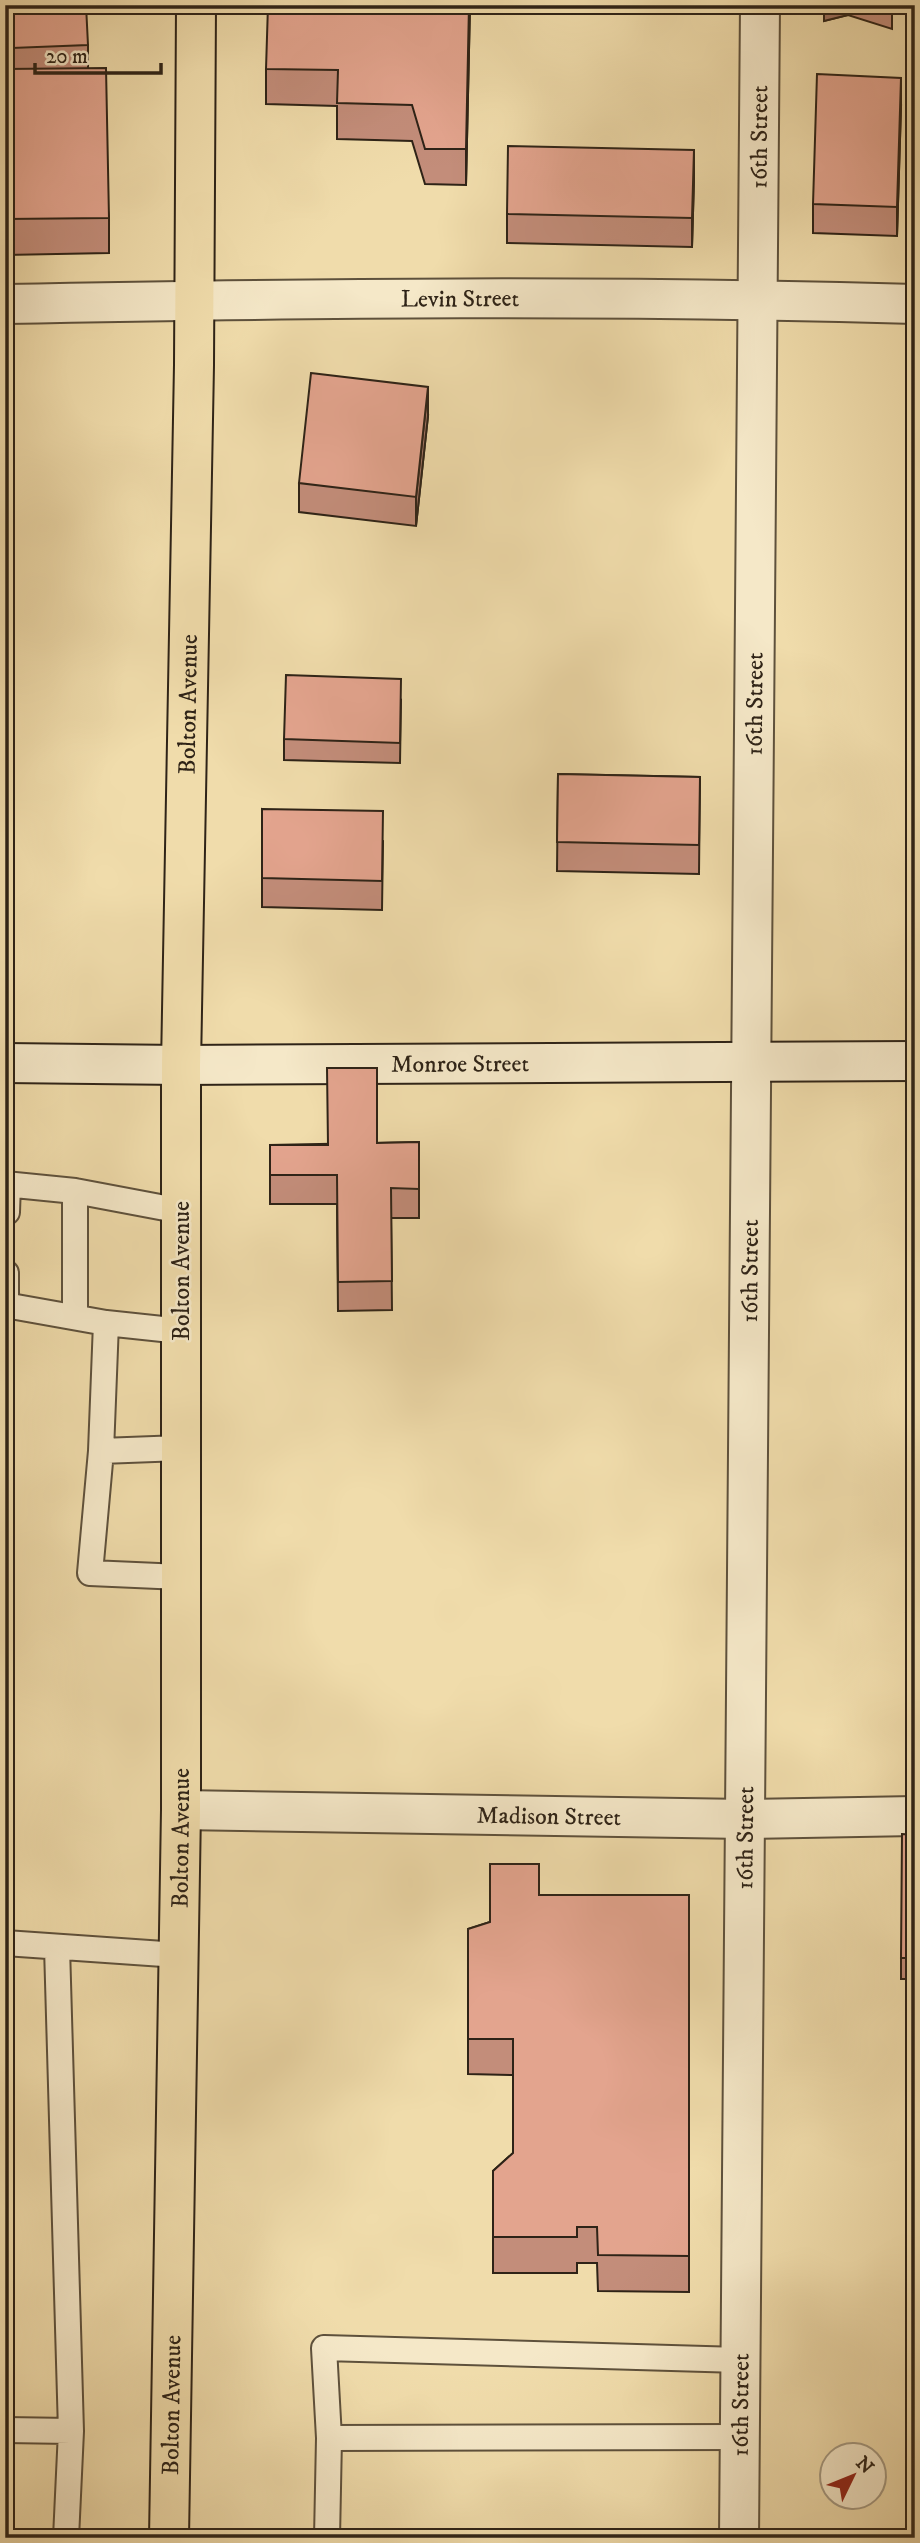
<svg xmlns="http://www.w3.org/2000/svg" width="920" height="2543" font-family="'IM FELL DW Pica',serif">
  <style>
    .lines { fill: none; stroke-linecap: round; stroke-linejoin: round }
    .service-casing { stroke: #5e513c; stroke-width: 28 }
    .minor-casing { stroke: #5e513c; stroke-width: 42 }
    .secondary-casing { stroke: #2e2317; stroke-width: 42 }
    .primary-casing { stroke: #2e2317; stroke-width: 42 }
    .service { stroke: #f5e8c8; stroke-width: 24 }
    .minor { stroke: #f5e8c8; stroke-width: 38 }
    .secondary { stroke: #f5e8c8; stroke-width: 38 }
    .primary { stroke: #f0dcab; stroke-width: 38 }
    .wall { fill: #c38d7a; stroke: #2e2317; stroke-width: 2 }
    .shaded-wall { fill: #9f7363; stroke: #2e2317; stroke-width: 2 }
    .building { fill: #e3a48e; stroke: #2e2317; stroke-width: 2 }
    .labels { text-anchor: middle; stroke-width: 5; stroke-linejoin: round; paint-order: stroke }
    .street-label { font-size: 24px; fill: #2e2317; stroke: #f5e8c8 }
  </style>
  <rect width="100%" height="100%" fill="#f0dcab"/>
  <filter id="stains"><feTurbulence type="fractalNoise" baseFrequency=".00286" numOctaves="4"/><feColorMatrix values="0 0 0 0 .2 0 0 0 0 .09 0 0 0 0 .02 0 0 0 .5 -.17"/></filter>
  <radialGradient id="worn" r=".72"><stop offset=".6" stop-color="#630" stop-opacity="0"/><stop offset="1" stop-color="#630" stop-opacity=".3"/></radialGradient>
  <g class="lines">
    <defs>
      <path id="service" d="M5 1184 75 1191V1316
        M75 1191 181 1211
        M7 1212 8 1184
        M6 1273V1305
        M5 1305 106 1323 181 1331
        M106 1323 101 1451 181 1448
        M101 1451 90 1573 181 1577
        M5 1943 178 1955
        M5 2430 71 2431 57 1947
        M739 2437 329 2438 324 2348 740 2360
        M66 2538 71 2431
        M327 2538 329 2438"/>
      <g id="minor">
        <path id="s1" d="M5 304C308 298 612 295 915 304"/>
        <path id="s2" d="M181 1810 745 1819 915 1816"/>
        <path id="s3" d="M739 2538 760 5"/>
      </g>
      <g id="secondary">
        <path id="s4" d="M5 1063 181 1065 915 1061"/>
      </g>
      <g id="primary">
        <path id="s5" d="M169 2538 181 1810V1065L194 365 196 5"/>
      </g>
    </defs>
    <use href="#service" class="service-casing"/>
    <use href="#minor" class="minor-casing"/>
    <use href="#secondary" class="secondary-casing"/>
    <use href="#primary" class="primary-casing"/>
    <use href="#service" class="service"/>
    <use href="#minor" class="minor"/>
    <use href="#secondary" class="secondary"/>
    <use href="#primary" class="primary"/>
  </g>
  <path class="wall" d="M5 5 88 45V68L109 218V253L5 255V69H11L10 45H5Z
    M470 5 466 185 425 184 412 141 337 139V106L266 104V69Z
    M539 5H711V12Z
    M824 5H892V29L848 15 824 21Z
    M901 107 897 236 813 233V204Z
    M694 179 692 247 507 243V214Z
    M428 416 416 526 299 512V483Z
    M401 700 400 763 284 760V739Z
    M558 774 700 777 699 874 557 871Z
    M262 809 383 841 382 910 262 907Z
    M419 1142V1218H391L392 1310 338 1311 337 1204H270V1145Z
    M906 1613 915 1614V1695H909L906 1633Z
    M915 1835V1979H901V1958Z
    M539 1895H689V2292L598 2291 597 2263H577V2273H493V2171L513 2153V2075L468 2074V1929L490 1922Z"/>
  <path class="shaded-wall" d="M469 5H470L466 185V149Z
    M824 5H848V15L824 21Z
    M901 78V107L897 236V207Z
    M694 150V179L692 247V218Z
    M428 387V416L416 526V497Z"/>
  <path class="building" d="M5 5H86L88 45 12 48 10 16H5Z
    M268 5H469L466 149H425L412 105 337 103 338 70 266 69Z
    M882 5H892V9Z
    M106 68 109 218 5 219V69Z
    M817 74 901 78 897 207 813 204Z
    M508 146 694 150 692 218 507 214Z
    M311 373 428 387 416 497 299 483Z
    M286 675 401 679 400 743 284 739Z
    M558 774 700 777 699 845 557 842Z
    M262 809 383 811 382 881 262 878Z
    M327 1068H377V1143L419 1142V1189L391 1188 392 1281 338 1282 337 1175H270V1145H328Z
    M906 1613 915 1614V1674H909Z
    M902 1834 915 1835V1958H901Z
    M490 1864H539V1895H689V2256L598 2255 597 2227H577V2237H493V2171L513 2153V2039H468V1929L490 1922Z"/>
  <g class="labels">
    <g class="street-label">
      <text dy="8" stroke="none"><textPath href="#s3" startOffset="2401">16th Street</textPath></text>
      <text dy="8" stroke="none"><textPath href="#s1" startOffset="455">Levin Street</textPath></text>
      <text dy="8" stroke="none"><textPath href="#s5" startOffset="1834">Bolton Avenue</textPath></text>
      <text dy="8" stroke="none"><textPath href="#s3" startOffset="1834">16th Street</textPath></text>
      <text dy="8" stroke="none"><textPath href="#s4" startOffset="455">Monroe Street</textPath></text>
      <text transform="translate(181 1271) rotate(-90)" y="8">Bolton Avenue</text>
      <text dy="8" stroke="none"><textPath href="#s3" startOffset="1267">16th Street</textPath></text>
      <text dy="8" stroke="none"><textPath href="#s2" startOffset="368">Madison Street</textPath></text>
      <text dy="8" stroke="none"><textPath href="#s5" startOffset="700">Bolton Avenue</textPath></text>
      <text dy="8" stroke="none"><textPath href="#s3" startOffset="700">16th Street</textPath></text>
      <text dy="8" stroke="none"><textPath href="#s5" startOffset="133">Bolton Avenue</textPath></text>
      <text dy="8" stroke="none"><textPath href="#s3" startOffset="133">16th Street</textPath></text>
    </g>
  </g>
  <rect width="920" height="2543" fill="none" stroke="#f0dcab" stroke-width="28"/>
  <rect x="7" y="7" width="906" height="2529" fill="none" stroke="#2e2317" stroke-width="3.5"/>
  <rect x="14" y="14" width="892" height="2515" fill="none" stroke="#2e2317" stroke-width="2"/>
  <g transform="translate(853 2476) rotate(47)"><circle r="33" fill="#f5e8c8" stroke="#a59981" stroke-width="2"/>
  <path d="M0-5L12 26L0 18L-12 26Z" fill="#8f2418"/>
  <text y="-10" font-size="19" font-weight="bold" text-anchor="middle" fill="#2e2317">N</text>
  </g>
  <path d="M35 63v10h126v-10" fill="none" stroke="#2e2317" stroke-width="3.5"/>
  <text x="46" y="63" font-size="21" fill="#2e2317" stroke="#f5e8c8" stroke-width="5" paint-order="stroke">20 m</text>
  <rect width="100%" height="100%" filter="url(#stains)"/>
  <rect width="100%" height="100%" fill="url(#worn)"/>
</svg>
